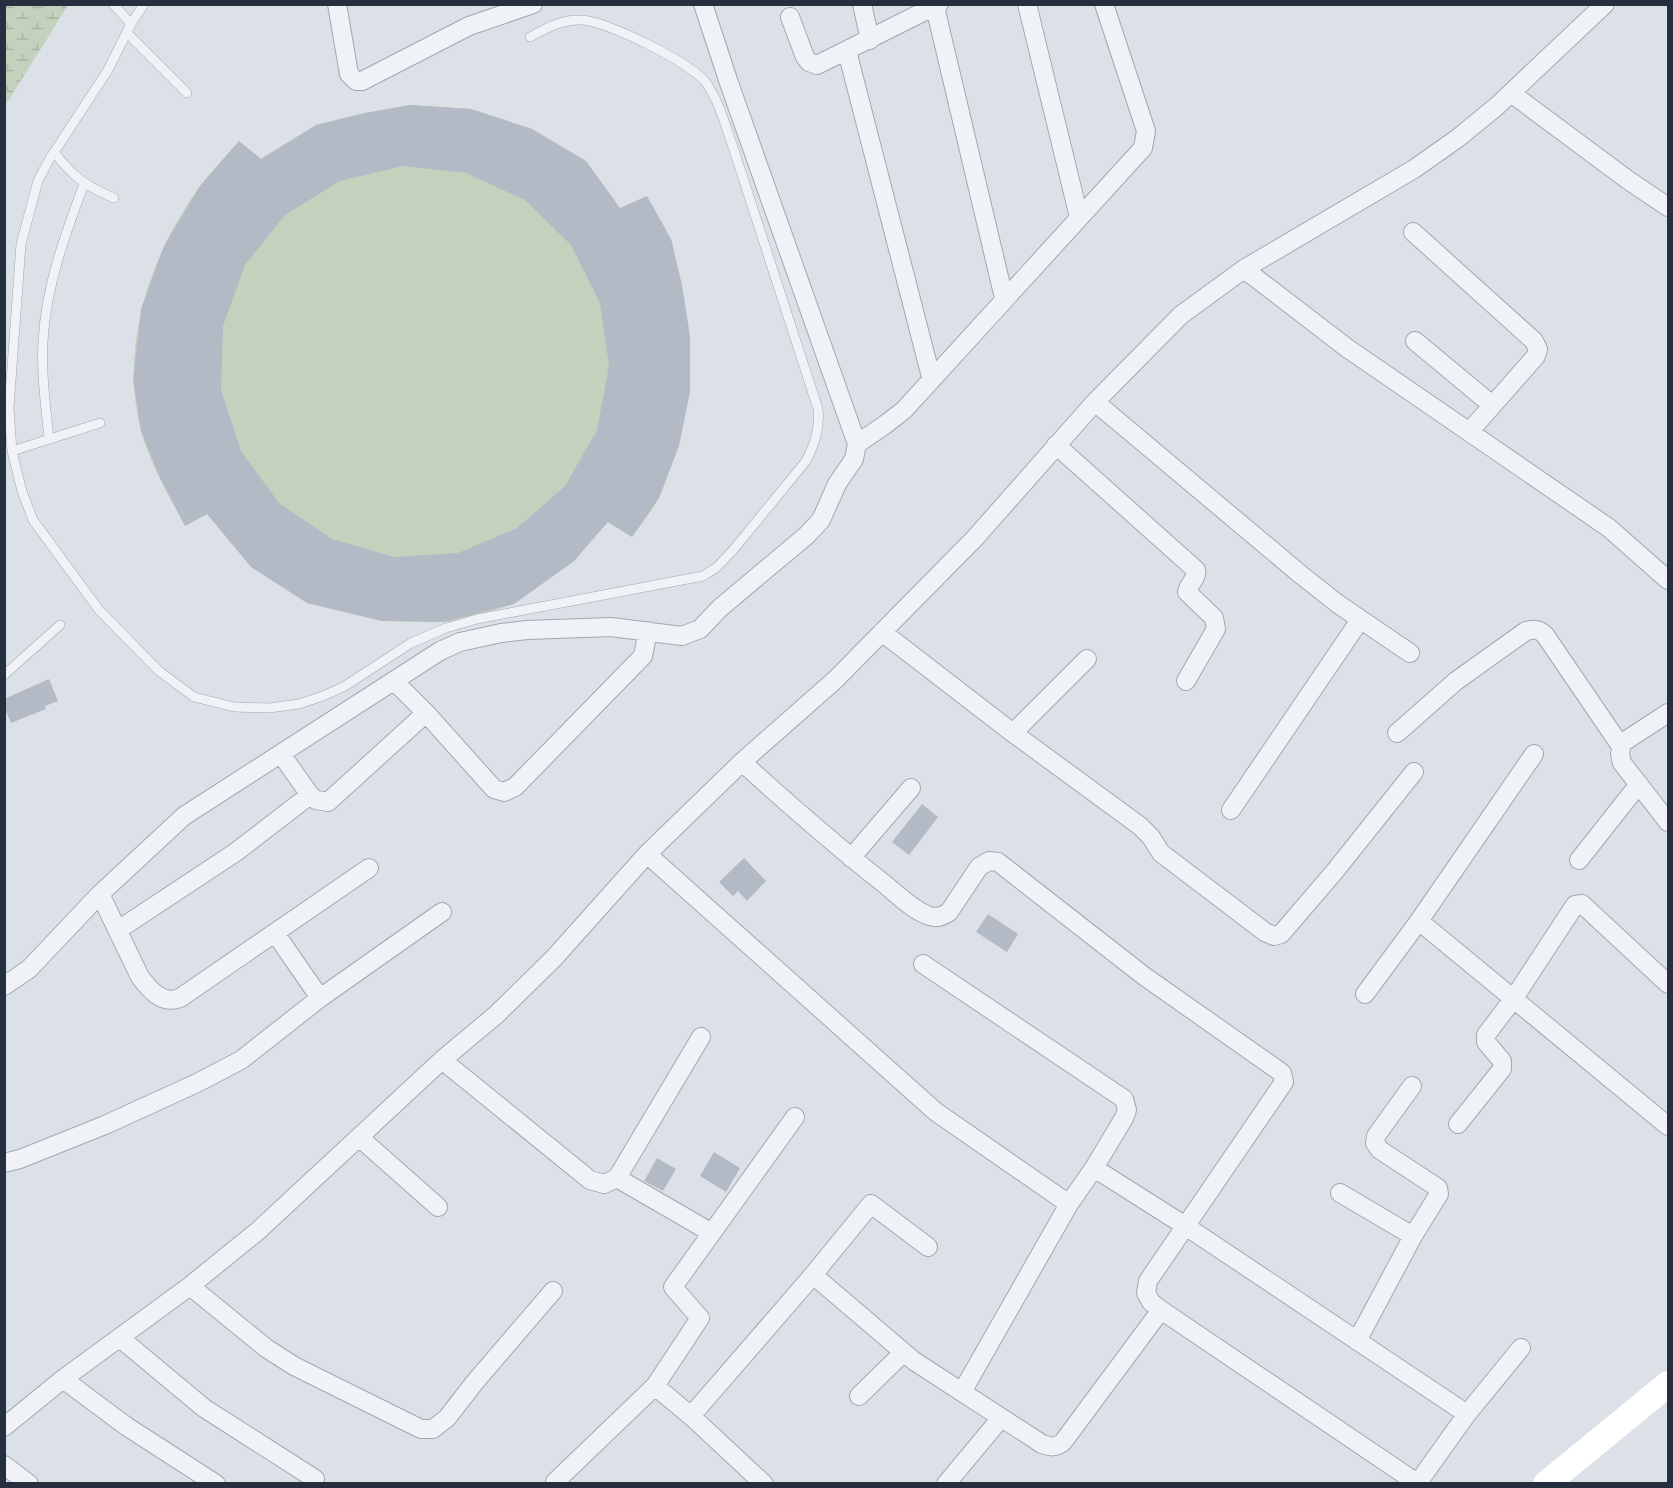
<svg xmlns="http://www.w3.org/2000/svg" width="1673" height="1488" font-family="Raleway,sans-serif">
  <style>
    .wetland { fill: url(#wetland-marsh) }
    .pitch { fill: #c3d2bd }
    .building { fill: #b3bac5; fill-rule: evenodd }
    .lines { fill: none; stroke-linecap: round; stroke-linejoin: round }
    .lane-casing { stroke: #a1a8b2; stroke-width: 10 }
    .street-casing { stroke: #a1a8b2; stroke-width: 20 }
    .lane { stroke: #eff2f6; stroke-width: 9 }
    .street { stroke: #eff2f6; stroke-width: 18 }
    .secondary { stroke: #fff; stroke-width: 26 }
  </style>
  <defs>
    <pattern id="wetland-marsh" width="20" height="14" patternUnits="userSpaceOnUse" patternTransform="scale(1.5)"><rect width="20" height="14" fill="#c3d2bd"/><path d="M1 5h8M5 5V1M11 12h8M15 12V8" fill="none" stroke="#a7b5a4"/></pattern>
  </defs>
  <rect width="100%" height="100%" fill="#dce1e8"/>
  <path class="wetland" d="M5 4 68 5 5 106 4 5Z"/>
  <path class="pitch" d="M410 105 471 109 532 129 586 161 620 208 671 239C691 321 701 388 670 469 666 479 663 490 658 499 651 512 641 525 632 537L607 522 574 561 514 604 456 622 382 621 307 603 207 514 185 526C169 496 150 464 141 431 119 346 150 255 200 186 212 170 226 156 239 141L261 159 316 125 365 113Z"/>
  <path class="building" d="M410 105 471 109 532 129 586 161 620 208 647 196 671 239 682 285 690 336V392L679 446 659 498 632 537 608 522 574 561 514 604 443 622 382 621 307 603 251 567 207 514 185 526 160 478 141 431 133 380 141 309 164 246 200 186 239 141 261 159 316 125 365 113ZM403 166 466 173 525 200 571 245 600 303 609 366 597 430 565 486 517 528 458 553 394 557 332 539 279 503 241 451 221 390 223 326 245 265 285 215 340 181Z
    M49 679 58 701 45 706 46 709 11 723 4 707V699Z
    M922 804 938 817 909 855 892 842Z
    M744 858 766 881 747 901 738 891 733 896 719 882Z
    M988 914 1018 934 1007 952 976 932Z
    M714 1152 740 1168 726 1192 700 1176Z
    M657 1158 676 1169 663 1191 644 1181Z"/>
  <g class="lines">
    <defs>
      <path id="lane" d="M113 4 131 24
        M144 4 131 24 108 70 49 160 38 181 21 244 9 408 12 451 22 491 33 520 99 610 159 671 194 697 234 707 269 708 299 704 323 696 345 686 411 643 446 628 477 619 703 576 717 567 734 549 806 461C815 443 820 429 818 409L732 144C725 124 719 102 707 84 694 64 607 21 582 20 562 19 547 28 530 37
        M127 33 187 93
        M54 152C73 177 86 186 114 198
        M49 439C46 407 41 374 43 341 46 286 65 235 84 184
        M12 451 100 423
        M4 675 60 625"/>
      <path id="street" d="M337 4 349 74 356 81H362L469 26 533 4
        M862 4 870 40
        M1027 4 1079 217
        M935 7 1004 298
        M790 17 805 57 809 62 817 65 939 4
        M847 51 931 377
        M1511 93 1628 180 1668 207
        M1413 232 1534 341 1538 349 1536 356 1469 432
        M1244 269 1347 348 1609 528 1668 580
        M1415 341 1492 405
        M1095 402 1300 574 1338 604 1410 653
        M857 444 886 424 904 410 1143 148 1146 131 1104 4
        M1056 445 1196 570C1198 578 1188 584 1187 592L1214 618 1216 629 1186 681
        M882 632 1013 733 1140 826 1151 837 1161 853 1265 932 1274 936 1281 934 1335 871 1414 772
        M394 681 426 713 494 789 504 792 515 787 643 656 648 631
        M1668 713 1622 743 1620 754 1622 763 1668 822
        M1013 733 1087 659
        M1397 733 1456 681 1526 631C1535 629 1539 629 1545 635L1620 745
        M281 754 310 795 316 800 328 802 426 713
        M742 762C787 803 834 844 882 882 896 893 911 909 927 915 935 919 942 917 949 912L979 867 989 861 998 862 1144 976 1282 1073 1284 1082 1148 1281 1146 1293 1151 1302 1161 1310 1417 1483
        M1231 810 1360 620
        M647 854 936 1112 1069 1204
        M851 858 911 788
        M1579 860 1639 784
        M100 894 140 977C150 990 162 1005 180 998L369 868
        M1419 921 1668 1126
        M118 930 236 852 310 795
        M275 933 320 998
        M923 964 1124 1099 1127 1110 1124 1118 1094 1168
        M4 986 29 969 100 894 184 816 440 651 460 642 501 633 527 630 611 627 682 636 700 629 720 608 807 535 821 520 837 484 854 459 857 444 729 83 703 4
        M1365 994 1419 921 1534 754
        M442 1060 590 1180 604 1184 617 1178 701 1037
        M1458 1124 1502 1069V1061L1486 1042V1035L1514 998 1575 905 1582 904 1668 984
        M360 1138 438 1207
        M4 1163 20 1159 105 1125 197 1083 241 1060 320 998 442 912
        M617 1178 712 1233
        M1340 1193 1413 1236
        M813 1275 914 1361 1042 1444C1050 1447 1056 1448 1063 1442L1161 1310
        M190 1286 266 1348 294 1366 421 1429H433L447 1418 475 1382 553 1291
        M120 1338 204 1408 315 1479
        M1357 1341 1413 1236 1439 1194 1438 1188 1380 1150 1375 1143 1376 1136 1412 1086
        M63 1379 126 1426 216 1484
        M655 1386 691 1416 764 1484
        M962 1392 1069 1204 1094 1168 1187 1227 1467 1414 1417 1484
        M859 1396 903 1353
        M1467 1414 1521 1348
        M691 1416 813 1275 871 1204 928 1247
        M4 1427 63 1379 190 1286 259 1230 442 1060 497 1014 554 958 647 854 742 762 835 680 975 538 1095 402 1181 315 1244 269 1414 169 1458 138 1497 106 1605 4
        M4 1465 29 1484
        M555 1482 655 1386 700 1318 673 1287 795 1117
        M946 1484 1001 1418"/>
    </defs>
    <use href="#lane" class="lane-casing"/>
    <use href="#street" class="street-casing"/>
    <use href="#lane" class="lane"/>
    <use href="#street" class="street"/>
    <path class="secondary" d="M1546 1484 1668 1384"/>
  </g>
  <rect width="1673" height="1488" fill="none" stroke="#252f3f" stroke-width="12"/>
</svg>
